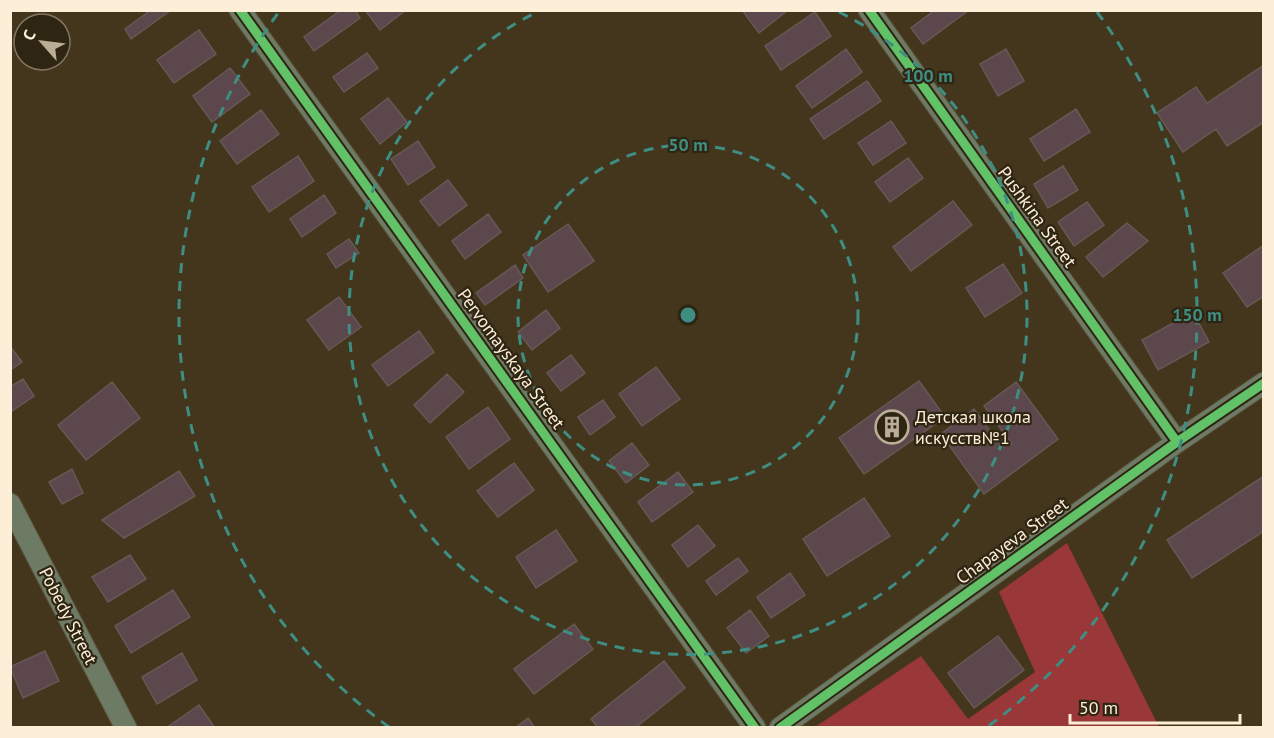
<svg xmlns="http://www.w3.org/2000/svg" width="1274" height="738" font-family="'PT Sans',sans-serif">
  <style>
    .green { fill: #993739 }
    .building { fill: #5c474c; stroke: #655955; stroke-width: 1.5 }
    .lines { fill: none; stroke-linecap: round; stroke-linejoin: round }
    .street-casing { stroke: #5d533e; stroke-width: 23 }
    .street { stroke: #6d7a64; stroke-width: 21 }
    .cycleway-casing { stroke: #2f2513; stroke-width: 13 }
    .cycleway { stroke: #61c268; stroke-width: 9 }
    .ring { fill: none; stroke: #3e8e83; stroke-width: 3; stroke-dasharray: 10 8 }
    .labels { text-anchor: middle; stroke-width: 4.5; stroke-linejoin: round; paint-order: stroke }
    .street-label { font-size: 18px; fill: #fceed7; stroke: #2f2513 }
    .poi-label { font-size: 18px; fill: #fceed7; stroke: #2f2513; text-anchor: start }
    .centre { fill: #3e8e83; stroke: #2f2513; stroke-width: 3 }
    .ring-label { font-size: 18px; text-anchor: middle; font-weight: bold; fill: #3e8e83; stroke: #2f2513; stroke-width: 4.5; stroke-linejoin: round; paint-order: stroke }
  </style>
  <rect width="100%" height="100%" fill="#43361d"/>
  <path class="green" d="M1067 543 1159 727H815L921 656 968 719 1035 672 999 592Z"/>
  <path class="building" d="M151 10H171L131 39 125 29Z
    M341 10H355L360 18 314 51 304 37Z
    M365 10H406L380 30Z
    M742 10H788L759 33Z
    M935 10H969L923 44 911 28Z
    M815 12 831 36 781 70 765 46Z
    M199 30 216 54 174 83 157 60Z
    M846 49 862 72 812 108 796 86Z
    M1006 49 1024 81 998 96 980 64Z
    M367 53 378 68 344 92 333 77Z
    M1264 65V122L1227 146 1216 129 1183 152 1157 113 1196 87 1207 103Z
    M230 68 250 94 212 122 193 96Z
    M867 81 881 101 824 139 810 119Z
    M388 98 407 122 380 144 361 119Z
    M1076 109 1090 132 1044 161 1030 139Z
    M261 110 279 134 237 164 220 141Z
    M891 121 906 143 873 165 858 143Z
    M418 141 435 167 408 185 391 159Z
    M298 156 314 181 269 212 252 187Z
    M908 158 923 178 890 202 875 182Z
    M1063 166 1078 190 1048 208 1034 184Z
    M448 180 467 205 439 226 420 201Z
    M324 195 336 213 302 237 290 219Z
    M953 201 972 225 911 271 893 247Z
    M1087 202 1104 225 1074 246 1058 222Z
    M488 214 501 232 465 259 452 241Z
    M1127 223 1148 241 1103 277 1086 257Z
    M568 224 594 261 548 292 523 255Z
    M349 239 359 253 336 268 327 254Z
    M1264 245V296L1247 307 1223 273Z
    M1003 264 1022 293 985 317 966 288Z
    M515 265 523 278 485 305 476 293Z
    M339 297 361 327 329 350 307 320Z
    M546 310 560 328 532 350 518 332Z
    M1193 312 1209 342 1158 370 1142 340Z
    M419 331 434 352 388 386 372 365Z
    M10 346 22 362 10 370Z
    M571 355 585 373 561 391 547 373Z
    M656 367 680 399 642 426 619 394Z
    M447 374 464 392 430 423 414 405Z
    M23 379 34 396 12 411 10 387Z
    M919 381 945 417 864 474 839 438Z
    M112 382 140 418 86 460 58 425Z
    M1016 382 1058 439 984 494 941 434 974 409 1001 446 1012 444 984 406Z
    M603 400 615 417 590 435 578 417Z
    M488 407 510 439 469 469 446 437Z
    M632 443 649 465 626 483 609 461Z
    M514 463 534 490 498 517 477 491Z
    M72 469 83 493 62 504 49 482Z
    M179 471 195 496 124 538 102 520Z
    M678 472 693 492 652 522 638 502Z
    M1264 476V531L1192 578 1167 540Z
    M864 498 890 536 827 576 803 539Z
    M698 525 715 546 688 567 672 545Z
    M556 530 577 561 536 588 516 557Z
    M130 555 146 579 108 602 92 577Z
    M738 558 748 571 716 595 706 581Z
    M790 573 805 595 771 618 757 597Z
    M173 590 190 617 131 653 115 626Z
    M750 610 769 636 746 653 727 628Z
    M574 624 593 649 534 694 514 669Z
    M998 636 1024 670 974 708 948 673Z
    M45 651 59 681 23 698 10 667Z
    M182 653 197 680 157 704 142 677Z
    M664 661 685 688 635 728H598L591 719Z
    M199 705 215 728H170L169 726Z
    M528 718 535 728H515Z"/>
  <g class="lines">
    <defs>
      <path id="street" d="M240 10 755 728
        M869 10 1177 442
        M10 504 126 728
        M780 728 1177 442 1264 383"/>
    </defs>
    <use href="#street" class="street-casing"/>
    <use href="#street" class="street"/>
    <defs>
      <path id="cycleway" d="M240 10 755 728
        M869 10 1177 442
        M780 728 1177 442 1264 383"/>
    </defs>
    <use href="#cycleway" class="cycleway-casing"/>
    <use href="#cycleway" class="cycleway"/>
  </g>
  <g class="ring">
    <circle cx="688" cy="315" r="170"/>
    <path d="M839 12A339 339 0 1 1 537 12"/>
    <path d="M389 727A509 509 0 0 1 279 12M1097 12A509 509 0 0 1 987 727"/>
  </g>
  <defs>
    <symbol id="building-ring" viewBox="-11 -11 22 22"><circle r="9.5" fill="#2f2513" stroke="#bbae96" stroke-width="1.5"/><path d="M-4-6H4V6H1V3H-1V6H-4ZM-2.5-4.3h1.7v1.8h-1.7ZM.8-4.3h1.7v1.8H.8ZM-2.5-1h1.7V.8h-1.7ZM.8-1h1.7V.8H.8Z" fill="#bbae96"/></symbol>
  </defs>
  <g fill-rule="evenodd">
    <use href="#building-ring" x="873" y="408" width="38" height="38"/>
  </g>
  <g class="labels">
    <g class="street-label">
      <text transform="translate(1037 217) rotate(54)" y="6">Pushkina Street</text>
      <text transform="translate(511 359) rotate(54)" y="6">Pervomayskaya Street</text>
      <text transform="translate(1012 541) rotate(-36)" y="6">Chapayeva Street</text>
      <text transform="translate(68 616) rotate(63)" y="6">Pobedy Street</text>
    </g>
    <g class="poi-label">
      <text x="915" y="423">Детская школа<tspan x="915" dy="21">искусств№1</tspan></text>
    </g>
  </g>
  <circle cx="688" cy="315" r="9" class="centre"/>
  <g class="ring-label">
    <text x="928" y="82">100 m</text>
    <text x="688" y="151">50 m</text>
    <text x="1197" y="321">150 m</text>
  </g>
  <rect width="1274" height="738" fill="none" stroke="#fceed7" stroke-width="24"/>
  <g transform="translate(42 42) rotate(298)"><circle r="28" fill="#2f2513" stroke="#817561" stroke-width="1.5"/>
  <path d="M0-4.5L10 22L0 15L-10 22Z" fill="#bbae96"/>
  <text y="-9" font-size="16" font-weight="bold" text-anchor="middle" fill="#fceed7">С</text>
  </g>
  <path d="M1070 714v9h170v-9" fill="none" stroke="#fceed7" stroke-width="3"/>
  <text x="1079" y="714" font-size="18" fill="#fceed7" stroke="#2f2513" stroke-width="4.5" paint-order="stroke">50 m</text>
</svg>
